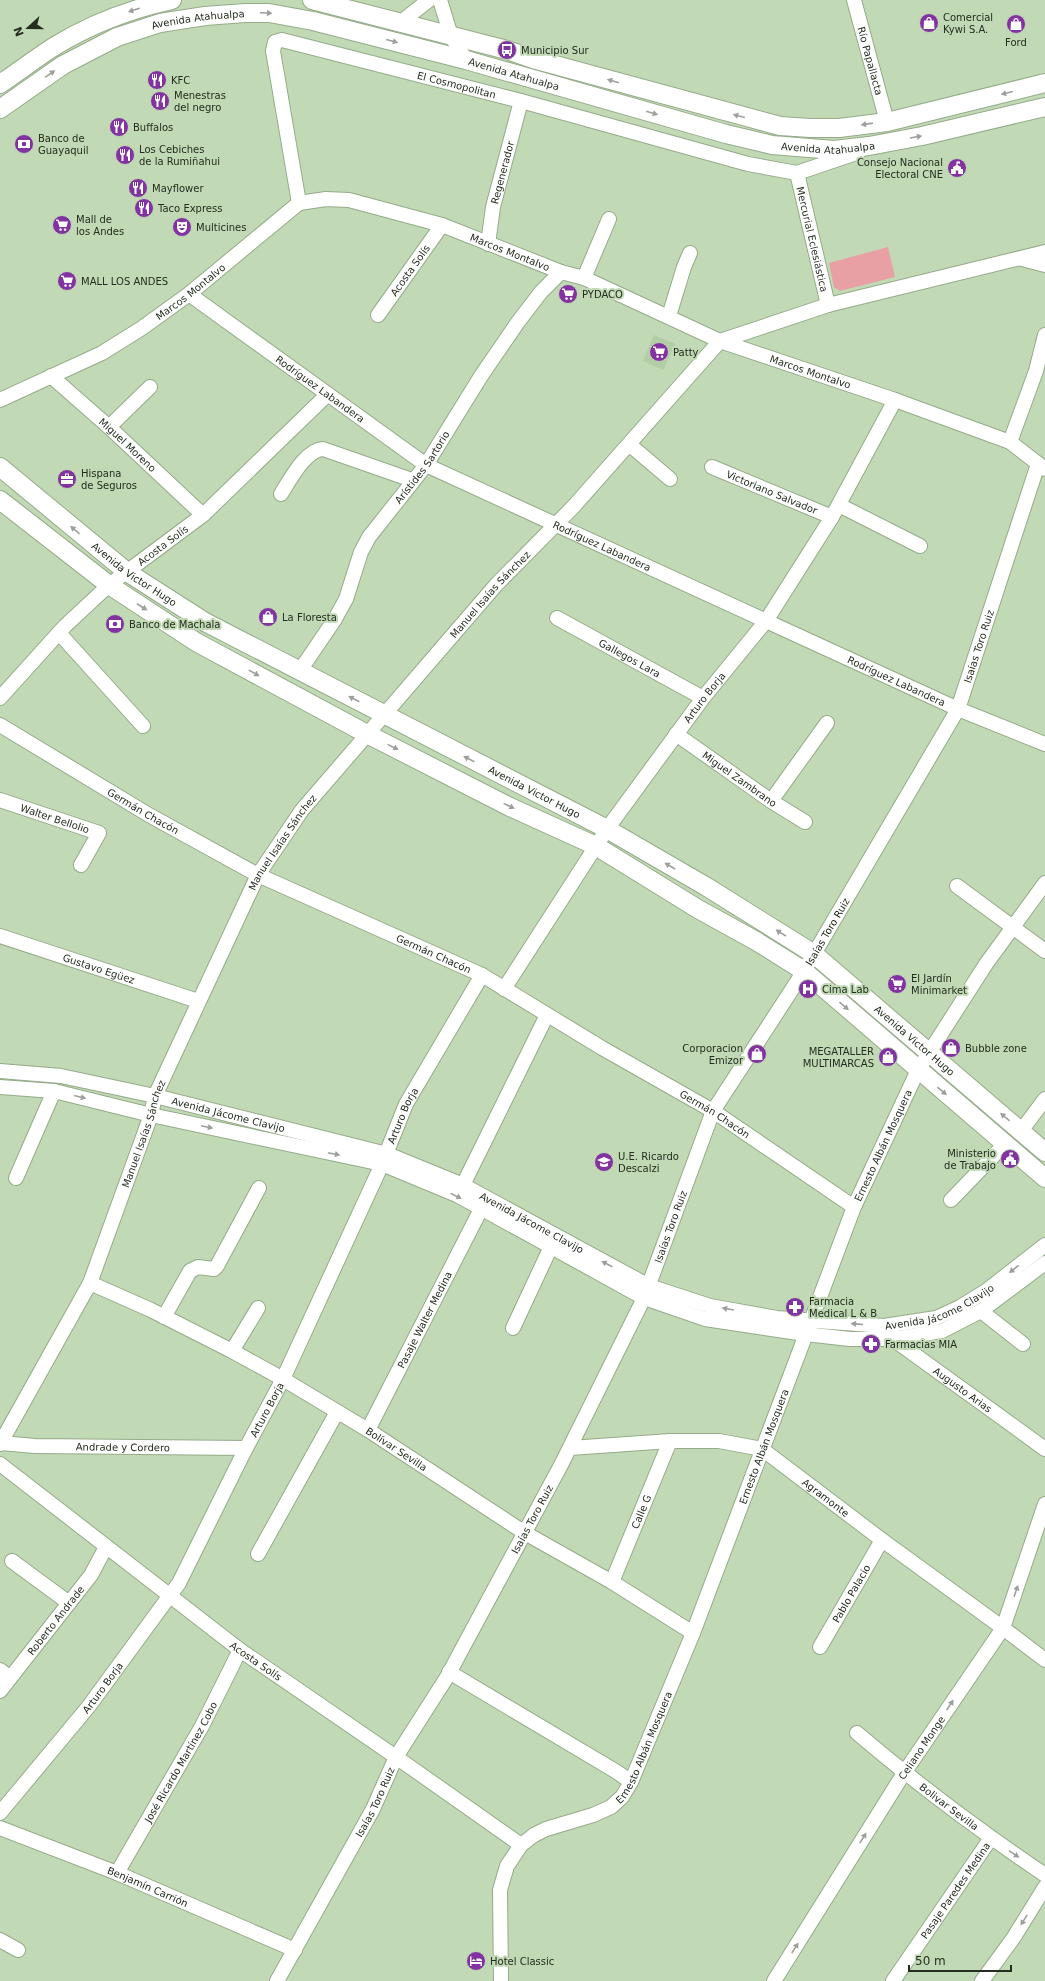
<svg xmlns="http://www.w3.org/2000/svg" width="1045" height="1981" font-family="'DejaVu Sans',sans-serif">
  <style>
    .built { fill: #b2cea4 }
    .green { fill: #e8a0a5 }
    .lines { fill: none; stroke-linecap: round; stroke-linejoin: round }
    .minor-casing { stroke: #95ab89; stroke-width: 16 }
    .major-casing { stroke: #95ab89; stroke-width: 20 }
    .minor { stroke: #fff; stroke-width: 14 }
    .major { stroke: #fff; stroke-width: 18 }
    .oneway { fill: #9ca09a }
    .labels { text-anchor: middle; stroke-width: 4; stroke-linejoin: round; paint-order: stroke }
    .poi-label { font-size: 10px; fill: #242d1f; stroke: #c1d9b5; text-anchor: start }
    .street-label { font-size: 10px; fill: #242d1f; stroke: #c1d9b5 }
  </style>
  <rect width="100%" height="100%" fill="#c1d9b5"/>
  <path class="built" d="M654 335 675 344 663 370 643 361Z"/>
  <path class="green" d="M888 247 895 277 840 291 834 287 829 263Z"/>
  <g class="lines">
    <defs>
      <g id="minor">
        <path d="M440 0 451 36 466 60"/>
        <path id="s1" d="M854 0 887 122"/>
        <path d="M401 22 429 0"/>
        <path id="s2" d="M797 173 828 305"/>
        <path id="s3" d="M299 203 273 51 275 42 282 40 521 101 748 164 797 173 859 152"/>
        <path id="s4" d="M488 244 493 207 521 101"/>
        <path d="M1022 259 1045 265"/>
        <path d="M584 278 609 219"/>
        <path id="s5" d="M189 294 426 465 958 709 1045 744"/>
        <path id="s6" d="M378 315 442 225"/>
        <path d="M669 316 684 267 690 253"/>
        <path id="s7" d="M51 376 109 427 203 515"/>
        <path id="s8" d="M0 400 102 353 142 328 189 294 299 203 326 199 349 200 442 225 561 272 584 278 720 341 895 400 1010 442 1045 469"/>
        <path d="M109 427 150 387"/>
        <path d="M1010 442 1036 371 1045 335"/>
        <path d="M630 445 670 479"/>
        <path id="s9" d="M712 467 832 517"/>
        <path d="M281 494C290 480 305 450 323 449L412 480"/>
        <path d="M839 505 920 546"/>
        <path id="s10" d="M557 618 703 698"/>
        <path d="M59 633 143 726"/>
        <path id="s11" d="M299 672 335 619 346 599 361 552 369 537 426 465 481 376 518 322 541 292 561 272"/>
        <path id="s12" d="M0 698 65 626 109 585 203 515 328 394"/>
        <path id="s13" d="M0 725 149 815 258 875 482 975 602 1048 713 1111 854 1207"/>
        <path id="s14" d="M676 734 771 801 805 822"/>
        <path id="s15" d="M0 800 99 833 81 865"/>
        <path d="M771 801 827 723"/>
        <path d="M957 886 1045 951"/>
        <path id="s16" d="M0 936 198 1001"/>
        <path id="s17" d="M504 989 607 829 703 698 766 621 832 517 895 400"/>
        <path id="s18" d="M0 1071 61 1076 155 1096 387 1154 463 1185 649 1286 710 1306 777 1318 884 1326 936 1318 960 1307 986 1291 1045 1245"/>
        <path d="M0 1087 54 1091 151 1115 382 1164 457 1195 644 1298 705 1319 805 1334 850 1339H893L942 1331 981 1311 1045 1263"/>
        <path d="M1021 1131 1045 1099"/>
        <path d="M16 1178 54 1091"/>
        <path d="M463 1185 547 1015"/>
        <path d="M951 1200 1005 1144"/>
        <path id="s19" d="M90 1283 151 1310 232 1351 283 1379 368 1430 525 1533 612 1582 693 1633"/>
        <path d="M981 1311 1023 1344"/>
        <path d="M164 1317 190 1271 198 1267 214 1269 217 1266 259 1188"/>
        <path d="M513 1328 555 1238"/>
        <path id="s20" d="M890 1334 893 1339 1045 1449"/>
        <path d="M232 1351 258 1308"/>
        <path id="s21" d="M368 1430 481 1209"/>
        <path id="s22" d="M1 1443 35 1446 246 1448"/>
        <path id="s23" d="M0 1444 90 1283 151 1115 155 1096 258 875 302 810 496 585 574 506 720 341 828 305 1045 252"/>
        <path id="s24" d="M570 1448 670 1441H719L762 1449 882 1540 1003 1628 1045 1660"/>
        <path id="s25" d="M0 1464 240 1650 396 1757 521 1845"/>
        <path d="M258 1554 337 1412"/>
        <path d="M12 1561 69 1603"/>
        <path id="s26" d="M612 1582 670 1441"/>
        <path id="s27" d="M820 1647 882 1540"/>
        <path d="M0 1670 10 1678"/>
        <path d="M449 1672 617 1772 631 1782"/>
        <path id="s28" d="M0 1691 91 1575 106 1547"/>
        <path id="s29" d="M857 1733C917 1784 980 1831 1045 1875"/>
        <path id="s30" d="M0 1813 89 1706 179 1583 246 1448 283 1379 382 1164 406 1104 482 975"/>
        <path id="s31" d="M0 1828 117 1873 295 1950"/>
        <path id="s32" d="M117 1873 202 1726 240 1650"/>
        <path d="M0 1940 18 1950"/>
        <path id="s33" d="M277 1981 373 1809 396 1757 447 1677 561 1465 644 1298 713 1111 804 971 958 709 1038 464"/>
        <path id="s34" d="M501 1981 500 1890 507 1866 521 1845 534 1835 546 1829 593 1815 611 1807 622 1797 631 1782 693 1633 854 1207 918 1070 986 964 1045 883"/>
        <path id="s35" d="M774 1981 904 1773 1003 1628 1045 1504"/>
        <path id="s36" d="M893 1981 991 1838"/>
        <path d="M982 1981 1014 1937 1045 1887"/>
      </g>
      <g id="major">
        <path d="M312 0 507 50 533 59 780 126 810 128H839L887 122 1045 83"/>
        <path d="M0 84C18 72 36 58 55 46 91 24 131 9 172 0"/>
        <path id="s37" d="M0 109 63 65 117 37 160 23 205 16 245 13H269L313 21 466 60 726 134 772 145 834 150 869 146 922 136 1045 107"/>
        <path id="s38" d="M0 467 127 572 205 622 607 829 707 887 814 954 1045 1152"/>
        <path d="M0 500 109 585 196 642 367 734 510 807 596 846 698 909 756 941 804 971 1045 1178"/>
      </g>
    </defs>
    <use href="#minor" class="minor-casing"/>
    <use href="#major" class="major-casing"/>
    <use href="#minor" class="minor"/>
    <use href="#major" class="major"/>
  </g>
  <defs><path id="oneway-solid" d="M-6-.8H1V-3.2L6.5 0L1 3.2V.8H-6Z"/></defs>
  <g class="oneway">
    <use href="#oneway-solid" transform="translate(134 10) rotate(163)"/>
    <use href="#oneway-solid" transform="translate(266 13) rotate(2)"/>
    <use href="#oneway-solid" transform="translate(392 41) rotate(15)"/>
    <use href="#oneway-solid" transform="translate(50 74) rotate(-35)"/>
    <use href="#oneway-solid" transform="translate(613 81) rotate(-164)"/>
    <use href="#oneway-solid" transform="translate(1007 93) rotate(166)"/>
    <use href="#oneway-solid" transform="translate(652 113) rotate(16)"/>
    <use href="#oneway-solid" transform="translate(739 116) rotate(-165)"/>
    <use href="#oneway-solid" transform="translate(867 124) rotate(172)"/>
    <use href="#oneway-solid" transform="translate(916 137) rotate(-10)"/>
    <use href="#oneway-solid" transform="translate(75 530) rotate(-140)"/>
    <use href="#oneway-solid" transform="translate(142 607) rotate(33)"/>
    <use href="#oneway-solid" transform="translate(254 673) rotate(29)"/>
    <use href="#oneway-solid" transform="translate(354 699) rotate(-153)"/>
    <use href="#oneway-solid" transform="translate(393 747) rotate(26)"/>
    <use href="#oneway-solid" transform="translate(469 759) rotate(-153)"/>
    <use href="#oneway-solid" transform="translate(509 806) rotate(26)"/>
    <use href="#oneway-solid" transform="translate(670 866) rotate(-150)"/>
    <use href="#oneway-solid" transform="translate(781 933) rotate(-148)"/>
    <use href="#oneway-solid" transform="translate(844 1006) rotate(41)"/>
    <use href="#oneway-solid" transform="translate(942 1091) rotate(40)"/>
    <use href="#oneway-solid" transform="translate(80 1097) rotate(14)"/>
    <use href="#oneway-solid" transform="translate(1005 1117) rotate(-140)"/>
    <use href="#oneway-solid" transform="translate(207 1127) rotate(12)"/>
    <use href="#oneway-solid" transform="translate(334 1154) rotate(12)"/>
    <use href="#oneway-solid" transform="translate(456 1196) rotate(26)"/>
    <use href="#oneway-solid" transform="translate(607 1264) rotate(-152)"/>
    <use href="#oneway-solid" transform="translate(1014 1269) rotate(142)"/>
    <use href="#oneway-solid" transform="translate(728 1309) rotate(-170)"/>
    <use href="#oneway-solid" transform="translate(857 1324) rotate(-175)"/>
    <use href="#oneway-solid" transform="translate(1016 1591) rotate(-71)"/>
    <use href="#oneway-solid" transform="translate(950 1705) rotate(-56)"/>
    <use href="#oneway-solid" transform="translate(863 1838) rotate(-58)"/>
    <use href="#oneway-solid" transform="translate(1014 1854) rotate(34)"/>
    <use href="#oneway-solid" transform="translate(1024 1920) rotate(122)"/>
    <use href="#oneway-solid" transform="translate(795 1948) rotate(-58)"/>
  </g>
  <defs>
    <symbol id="shop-disc" viewBox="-11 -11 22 22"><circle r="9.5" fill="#8332a2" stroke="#c1d9b5"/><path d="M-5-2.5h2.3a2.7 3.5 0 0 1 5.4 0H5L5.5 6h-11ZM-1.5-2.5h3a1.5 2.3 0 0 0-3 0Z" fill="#fff"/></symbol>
    <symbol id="bus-disc" viewBox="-11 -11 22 22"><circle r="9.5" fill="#8332a2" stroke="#c1d9b5"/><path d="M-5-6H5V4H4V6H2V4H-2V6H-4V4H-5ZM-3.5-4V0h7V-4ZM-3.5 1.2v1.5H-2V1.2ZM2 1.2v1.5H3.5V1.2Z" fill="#fff"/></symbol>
    <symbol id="restaurant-disc" viewBox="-11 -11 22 22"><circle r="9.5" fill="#8332a2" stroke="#c1d9b5"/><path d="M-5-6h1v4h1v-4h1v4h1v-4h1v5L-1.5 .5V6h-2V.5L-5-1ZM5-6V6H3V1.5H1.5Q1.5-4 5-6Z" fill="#fff"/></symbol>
    <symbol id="bank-disc" viewBox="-11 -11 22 22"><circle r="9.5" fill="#8332a2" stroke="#c1d9b5"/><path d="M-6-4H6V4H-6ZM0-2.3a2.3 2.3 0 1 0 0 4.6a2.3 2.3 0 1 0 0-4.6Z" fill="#fff"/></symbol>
    <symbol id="civic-disc" viewBox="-11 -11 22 22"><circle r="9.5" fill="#8332a2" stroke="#c1d9b5"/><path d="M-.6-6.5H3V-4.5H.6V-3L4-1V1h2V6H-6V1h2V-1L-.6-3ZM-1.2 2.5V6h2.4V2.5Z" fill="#fff"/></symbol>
    <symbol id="supermarket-disc" viewBox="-11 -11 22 22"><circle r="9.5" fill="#8332a2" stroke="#c1d9b5"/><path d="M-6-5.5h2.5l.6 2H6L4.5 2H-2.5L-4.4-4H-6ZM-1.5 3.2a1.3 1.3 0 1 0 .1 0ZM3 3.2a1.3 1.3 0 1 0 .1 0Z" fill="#fff"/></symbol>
    <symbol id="theatre-disc" viewBox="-11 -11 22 22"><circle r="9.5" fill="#8332a2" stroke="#c1d9b5"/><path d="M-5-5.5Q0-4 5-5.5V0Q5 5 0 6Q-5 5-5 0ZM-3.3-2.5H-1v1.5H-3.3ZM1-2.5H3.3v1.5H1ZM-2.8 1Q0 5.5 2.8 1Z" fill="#fff"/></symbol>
    <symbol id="office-disc" viewBox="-11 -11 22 22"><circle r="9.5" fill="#8332a2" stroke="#c1d9b5"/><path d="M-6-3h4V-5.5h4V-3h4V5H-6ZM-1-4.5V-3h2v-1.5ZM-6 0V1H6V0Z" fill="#fff"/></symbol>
    <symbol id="hospital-disc" viewBox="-11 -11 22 22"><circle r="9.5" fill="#8332a2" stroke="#c1d9b5"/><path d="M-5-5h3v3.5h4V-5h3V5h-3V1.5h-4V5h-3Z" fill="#fff"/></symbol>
    <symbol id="school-disc" viewBox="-11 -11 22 22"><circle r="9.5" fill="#8332a2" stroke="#c1d9b5"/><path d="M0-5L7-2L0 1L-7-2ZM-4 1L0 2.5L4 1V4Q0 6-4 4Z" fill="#fff"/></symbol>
    <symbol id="pharmacy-disc" viewBox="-11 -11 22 22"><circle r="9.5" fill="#8332a2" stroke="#c1d9b5"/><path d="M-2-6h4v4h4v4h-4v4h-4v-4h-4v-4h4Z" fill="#fff"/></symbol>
    <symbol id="hotel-disc" viewBox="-11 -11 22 22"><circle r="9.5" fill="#8332a2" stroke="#c1d9b5"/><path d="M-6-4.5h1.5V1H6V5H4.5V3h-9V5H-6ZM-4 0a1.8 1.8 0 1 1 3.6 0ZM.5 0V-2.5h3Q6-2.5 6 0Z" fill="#fff"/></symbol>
  </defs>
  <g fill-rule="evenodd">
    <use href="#shop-disc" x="918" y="12" width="22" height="22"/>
    <use href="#shop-disc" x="1005" y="13" width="22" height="22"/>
    <use href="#bus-disc" x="496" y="39" width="22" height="22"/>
    <use href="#restaurant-disc" x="146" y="69" width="22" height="22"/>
    <use href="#restaurant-disc" x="149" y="90" width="22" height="22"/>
    <use href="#restaurant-disc" x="108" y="116" width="22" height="22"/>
    <use href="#bank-disc" x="13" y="133" width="22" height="22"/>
    <use href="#restaurant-disc" x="114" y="144" width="22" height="22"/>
    <use href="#civic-disc" x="946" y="157" width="22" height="22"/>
    <use href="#restaurant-disc" x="127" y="177" width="22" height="22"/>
    <use href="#restaurant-disc" x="133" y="197" width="22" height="22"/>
    <use href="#supermarket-disc" x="51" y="214" width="22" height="22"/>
    <use href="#theatre-disc" x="171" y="216" width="22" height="22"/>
    <use href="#supermarket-disc" x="56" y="270" width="22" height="22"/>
    <use href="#supermarket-disc" x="557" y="283" width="22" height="22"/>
    <use href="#supermarket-disc" x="648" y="341" width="22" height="22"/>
    <use href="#office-disc" x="56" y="468" width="22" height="22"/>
    <use href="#shop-disc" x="257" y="606" width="22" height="22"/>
    <use href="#bank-disc" x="104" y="613" width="22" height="22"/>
    <use href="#supermarket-disc" x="886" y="973" width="22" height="22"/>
    <use href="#hospital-disc" x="797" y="978" width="22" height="22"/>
    <use href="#shop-disc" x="940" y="1037" width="22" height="22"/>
    <use href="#shop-disc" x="746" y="1043" width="22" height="22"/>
    <use href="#shop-disc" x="877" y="1046" width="22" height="22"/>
    <use href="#civic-disc" x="999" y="1148" width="22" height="22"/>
    <use href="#school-disc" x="593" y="1151" width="22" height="22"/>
    <use href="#pharmacy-disc" x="784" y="1296" width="22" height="22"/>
    <use href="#pharmacy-disc" x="860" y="1333" width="22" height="22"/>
    <use href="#hotel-disc" x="465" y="1950" width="22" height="22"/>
  </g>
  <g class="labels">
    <g class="poi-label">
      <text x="943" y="21">Comercial<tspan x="943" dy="12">Kywi S.A.</tspan></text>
      <text x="1016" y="46" text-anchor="middle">Ford</text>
      <text x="521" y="54">Municipio Sur</text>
      <text x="171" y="84">KFC</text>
      <text x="174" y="99">Menestras<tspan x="174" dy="12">del negro</tspan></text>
      <text x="133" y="131">Buffalos</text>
      <text x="38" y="142">Banco de<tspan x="38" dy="12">Guayaquil</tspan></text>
      <text x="139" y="153">Los Cebiches<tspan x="139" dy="12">de la Rumiñahui</tspan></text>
      <text x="943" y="166" text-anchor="end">Consejo Nacional<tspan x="943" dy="12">Electoral CNE</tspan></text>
      <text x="152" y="192">Mayflower</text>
      <text x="158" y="212">Taco Express</text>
      <text x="76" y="223">Mall de<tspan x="76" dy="12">los Andes</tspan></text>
      <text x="196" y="231">Multicines</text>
      <text x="81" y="285">MALL LOS ANDES</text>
      <text x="582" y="298">PYDACO</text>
      <text x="673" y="356">Patty</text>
      <text x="81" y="477">Hispana<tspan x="81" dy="12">de Seguros</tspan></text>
      <text x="282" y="621">La Floresta</text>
      <text x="129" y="628">Banco de Machala</text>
      <text x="911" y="982">El Jardín<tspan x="911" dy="12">Minimarket</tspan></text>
      <text x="822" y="993">Cima Lab</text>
      <text x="743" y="1052" text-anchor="end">Corporacion<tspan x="743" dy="12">Emizor</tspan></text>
      <text x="965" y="1052">Bubble zone</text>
      <text x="874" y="1055" text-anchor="end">MEGATALLER<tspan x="874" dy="12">MULTIMARCAS</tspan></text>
      <text x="996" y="1157" text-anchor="end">Ministerio<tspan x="996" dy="12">de Trabajo</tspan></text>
      <text x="618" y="1160">U.E. Ricardo<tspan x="618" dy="12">Descalzi</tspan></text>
      <text x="809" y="1305">Farmacia<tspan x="809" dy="12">Medical L &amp; B</tspan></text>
      <text x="885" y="1348">Farmacias MIA</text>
      <text x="490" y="1965">Hotel Classic</text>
    </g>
    <g class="street-label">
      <text dy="4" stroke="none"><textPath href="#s37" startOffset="221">Avenida Atahualpa</textPath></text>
      <text dy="4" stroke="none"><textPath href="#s1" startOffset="63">Río Papallacta</textPath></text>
      <text dy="4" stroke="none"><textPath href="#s37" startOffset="545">Avenida Atahualpa</textPath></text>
      <text dy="4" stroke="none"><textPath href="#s3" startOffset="351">El Cosmopolitan</textPath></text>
      <text dy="4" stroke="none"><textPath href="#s37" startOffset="869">Avenida Atahualpa</textPath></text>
      <text dy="4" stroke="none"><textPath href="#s4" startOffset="73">Regenerador</textPath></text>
      <text dy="4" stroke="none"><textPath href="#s2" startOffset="68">Mercurial Eclesiástica</textPath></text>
      <text dy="4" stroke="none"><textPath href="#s8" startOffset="580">Marcos Montalvo</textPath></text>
      <text dy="4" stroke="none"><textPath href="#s6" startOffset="55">Acosta Solís</textPath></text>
      <text dy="4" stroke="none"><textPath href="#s8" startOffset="220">Marcos Montalvo</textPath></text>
      <text dy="4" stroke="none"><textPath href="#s8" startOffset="904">Marcos Montalvo</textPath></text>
      <text dy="4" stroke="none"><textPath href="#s5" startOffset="162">Rodríguez Labandera</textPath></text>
      <text dy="4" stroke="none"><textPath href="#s7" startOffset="103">Miguel Moreno</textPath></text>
      <text dy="4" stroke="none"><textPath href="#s11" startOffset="241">Arístides Sartorio</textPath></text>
      <text dy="4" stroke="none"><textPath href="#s9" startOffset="65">Victoriano Salvador</textPath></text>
      <text dy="4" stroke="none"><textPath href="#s12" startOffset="224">Acosta Solís</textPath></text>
      <text dy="4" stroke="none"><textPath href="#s5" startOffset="486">Rodríguez Labandera</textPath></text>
      <text dy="4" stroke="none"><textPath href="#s38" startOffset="172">Avenida Victor Hugo</textPath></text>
      <text dy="4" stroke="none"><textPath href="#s23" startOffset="991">Manuel Isaías Sánchez</textPath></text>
      <text dy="4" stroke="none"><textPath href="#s33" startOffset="1512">Isaías Toro Ruiz</textPath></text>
      <text dy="4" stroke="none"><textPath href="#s10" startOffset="83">Gallegos Lara</textPath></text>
      <text dy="4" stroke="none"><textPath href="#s5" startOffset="810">Rodríguez Labandera</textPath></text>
      <text dy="4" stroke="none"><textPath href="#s17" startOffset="354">Arturo Borja</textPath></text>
      <text dy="4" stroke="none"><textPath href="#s14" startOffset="78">Miguel Zambrano</textPath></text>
      <text dy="4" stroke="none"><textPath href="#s38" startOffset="628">Avenida Victor Hugo</textPath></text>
      <text dy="4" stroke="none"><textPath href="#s13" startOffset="167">Germán Chacón</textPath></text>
      <text dy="4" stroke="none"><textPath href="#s15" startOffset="58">Walter Bellolio</textPath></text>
      <text dy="4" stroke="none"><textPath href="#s23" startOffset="667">Manuel Isaías Sánchez</textPath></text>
      <text dy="4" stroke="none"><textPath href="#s33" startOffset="1188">Isaías Toro Ruiz</textPath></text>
      <text dy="4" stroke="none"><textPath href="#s13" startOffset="491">Germán Chacón</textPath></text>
      <text dy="4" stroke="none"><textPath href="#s16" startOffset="104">Gustavo Egüez</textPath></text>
      <text dy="4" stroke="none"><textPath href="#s38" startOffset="1084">Avenida Victor Hugo</textPath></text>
      <text dy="4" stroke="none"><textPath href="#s18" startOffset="233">Avenida Jácome Clavijo</textPath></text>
      <text dy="4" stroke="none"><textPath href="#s13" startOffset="815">Germán Chacón</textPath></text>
      <text dy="4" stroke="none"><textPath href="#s30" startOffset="810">Arturo Borja</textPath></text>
      <text dy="4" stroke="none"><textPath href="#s23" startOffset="343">Manuel Isaías Sánchez</textPath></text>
      <text dy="4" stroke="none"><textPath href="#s34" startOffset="957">Ernesto Albán Mosquera</textPath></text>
      <text dy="4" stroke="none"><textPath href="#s18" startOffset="557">Avenida Jácome Clavijo</textPath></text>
      <text dy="4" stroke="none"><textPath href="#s33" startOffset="852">Isaías Toro Ruiz</textPath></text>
      <text dy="4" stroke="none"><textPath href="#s18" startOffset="989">Avenida Jácome Clavijo</textPath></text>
      <text dy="4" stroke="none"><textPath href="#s21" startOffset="124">Pasaje Walter Medina</textPath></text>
      <text dy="4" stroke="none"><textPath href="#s20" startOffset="92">Augusto Arias</textPath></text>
      <text dy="4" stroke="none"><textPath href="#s30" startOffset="486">Arturo Borja</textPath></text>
      <text dy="4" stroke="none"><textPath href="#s22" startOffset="122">Andrade y Cordero</textPath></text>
      <text dy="4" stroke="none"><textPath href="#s34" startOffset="633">Ernesto Albán Mosquera</textPath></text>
      <text dy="4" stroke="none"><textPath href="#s19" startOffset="349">Bolívar Sevilla</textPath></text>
      <text dy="4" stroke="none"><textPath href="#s24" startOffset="273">Agramonte</textPath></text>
      <text dy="4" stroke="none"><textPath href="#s26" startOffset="76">Calle G</textPath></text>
      <text dy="4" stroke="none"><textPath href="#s33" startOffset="528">Isaías Toro Ruiz</textPath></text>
      <text dy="4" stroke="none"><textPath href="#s27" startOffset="62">Pablo Palacio</textPath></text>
      <text dy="4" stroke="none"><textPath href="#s28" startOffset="90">Roberto Andrade</textPath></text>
      <text dy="4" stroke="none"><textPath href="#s25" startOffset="323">Acosta Solís</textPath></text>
      <text dy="4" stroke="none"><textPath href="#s30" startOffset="162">Arturo Borja</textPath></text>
      <text dy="4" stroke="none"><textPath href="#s34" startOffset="309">Ernesto Albán Mosquera</textPath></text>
      <text dy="4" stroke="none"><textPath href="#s35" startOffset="276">Celiano Monge</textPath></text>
      <text dy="4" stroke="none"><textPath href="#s32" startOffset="128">José Ricardo Martínez Cobo</textPath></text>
      <text dy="4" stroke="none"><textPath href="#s33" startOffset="204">Isaías Toro Ruiz</textPath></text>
      <text dy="4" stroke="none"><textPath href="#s29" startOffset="118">Bolivar Sevilla</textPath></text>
      <text dy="4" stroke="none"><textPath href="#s31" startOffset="159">Benjamín Carrión</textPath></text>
      <text dy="4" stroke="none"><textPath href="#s36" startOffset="110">Pasaje Paredes Medina</textPath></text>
    </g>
  </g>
  <g transform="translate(28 28) rotate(249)" stroke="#c1d9b5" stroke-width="3" paint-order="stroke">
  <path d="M0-3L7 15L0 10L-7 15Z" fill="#242d1f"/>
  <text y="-6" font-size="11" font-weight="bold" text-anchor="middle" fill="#242d1f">N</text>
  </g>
  <path d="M909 1965v6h102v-6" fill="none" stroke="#242d1f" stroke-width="2"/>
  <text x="915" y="1965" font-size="12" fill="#242d1f" stroke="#c1d9b5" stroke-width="3" paint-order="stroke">50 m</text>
</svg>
